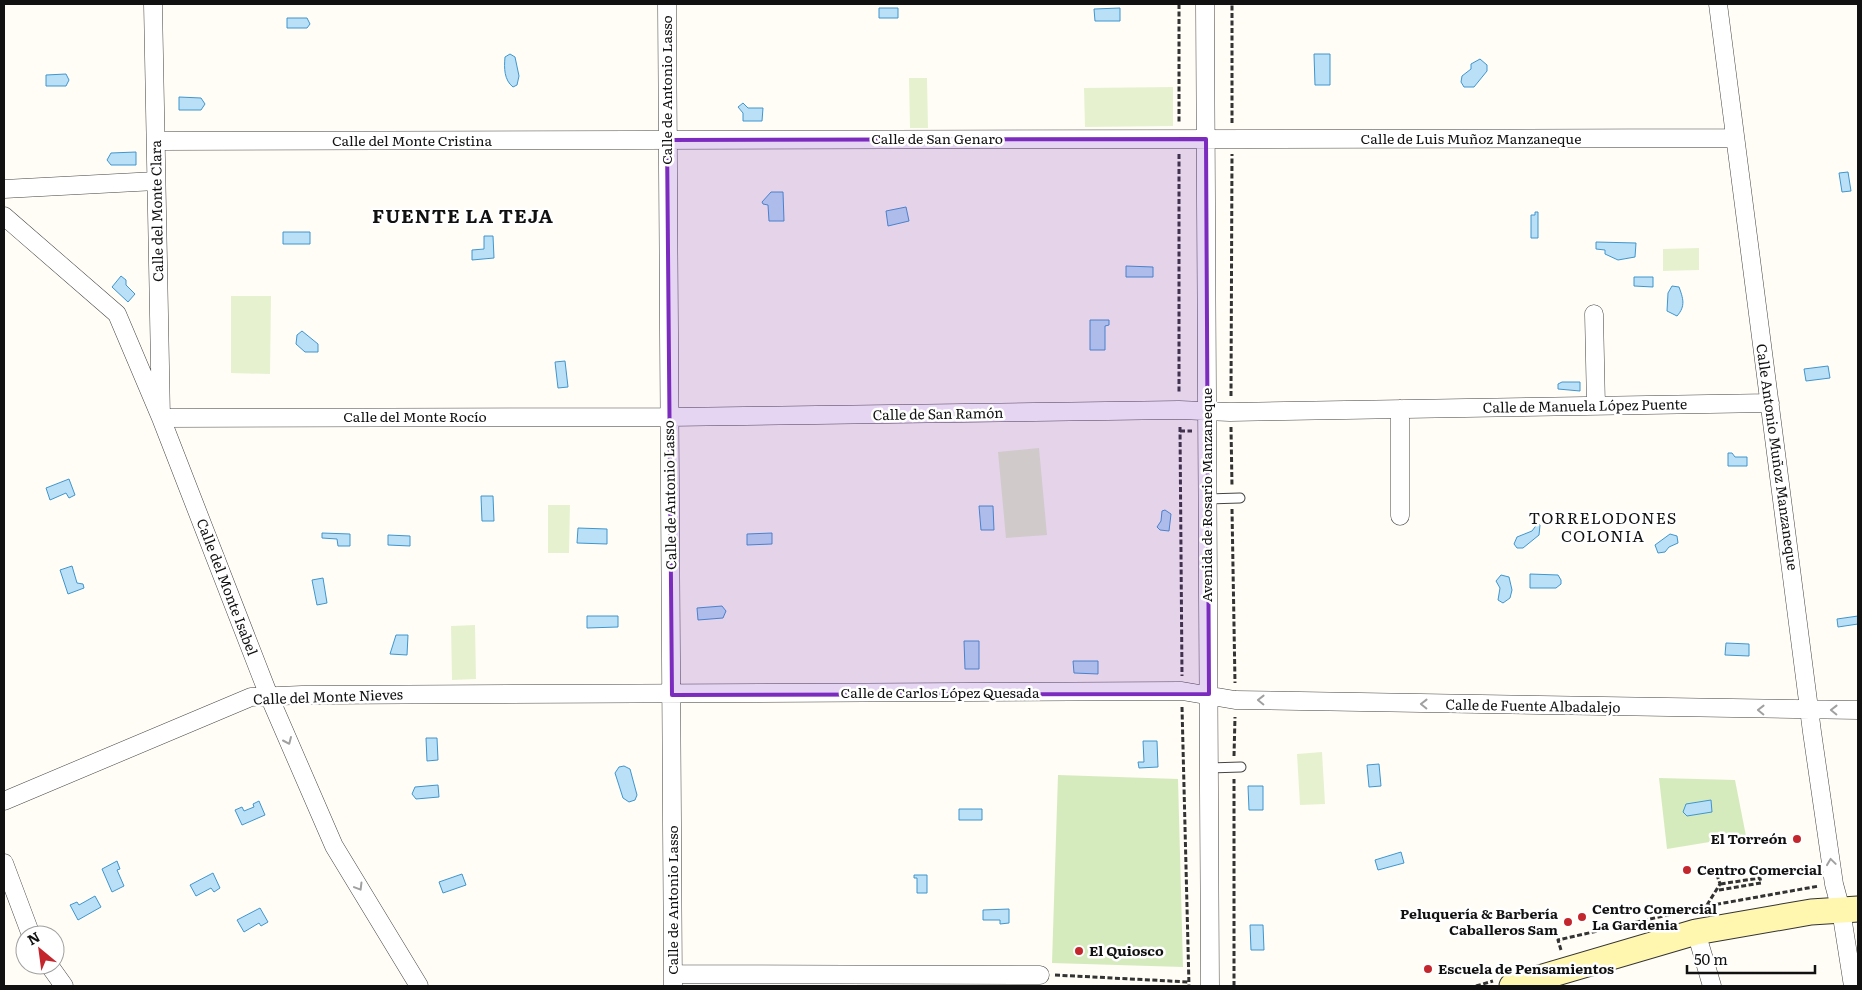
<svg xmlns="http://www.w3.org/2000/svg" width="1862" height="990" font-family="Literata,serif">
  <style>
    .green { fill: #d5ebbd }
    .pitch { fill: #e6f2cf }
    .water { fill: #b9e0f7; stroke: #3f96cf }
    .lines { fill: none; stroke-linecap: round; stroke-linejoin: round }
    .lane-casing { stroke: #444; stroke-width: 11 }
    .street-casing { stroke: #444; stroke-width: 19 }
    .secondary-casing { stroke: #333; stroke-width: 27 }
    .path { stroke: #333; stroke-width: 3; stroke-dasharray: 5 2.5; stroke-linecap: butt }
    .lane { stroke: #fff; stroke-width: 9 }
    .street { stroke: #fff; stroke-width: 18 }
    .secondary { stroke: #fff6b0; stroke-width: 25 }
    .oneway { stroke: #a0a0a0 }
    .marked { fill: #7b2cbf; fill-opacity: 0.2; stroke: #7b2cbf; stroke-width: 4; stroke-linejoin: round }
    .poi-dot { fill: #c4262e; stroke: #fff; stroke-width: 2 }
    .labels { text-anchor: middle; stroke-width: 5; stroke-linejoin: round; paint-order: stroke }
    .street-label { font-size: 14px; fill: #111; stroke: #fff }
    .poi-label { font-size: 14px; font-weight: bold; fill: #111; stroke: #fff; text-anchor: start }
    .quarter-label { font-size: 16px; letter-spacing: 1px; fill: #111; stroke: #fff }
    .district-label { font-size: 19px; font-weight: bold; letter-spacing: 1px; fill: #111; stroke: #fff }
  </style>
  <rect width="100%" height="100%" fill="#fffdf5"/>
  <path class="green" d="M1058 775 1178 779 1183 967 1052 963Z
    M1659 778 1735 780 1746 836 1667 849Z"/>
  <path class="pitch" d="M909 78H927L928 128H910Z
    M1173 87V126L1085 127 1084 88Z
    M1699 248V270L1663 271V249Z
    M231 296H271L270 374 231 373Z
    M1039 448 1047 535 1006 538 998 452Z
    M548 505H570L569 553H548Z
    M475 625 476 679 452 680 451 626Z
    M1322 752 1325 804 1300 805 1297 754Z"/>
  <path class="water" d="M879 8H898V18H879Z
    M1120 8V21H1095L1094 9Z
    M287 18H307L310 24 307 28H287Z
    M510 54 515 57 519 76 517 85 513 87C504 80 504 68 505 57Z
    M1314 54H1330V85H1315Z
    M1480 59 1487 65V71L1474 87H1464L1461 82 1462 76 1471 69V64Z
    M66 74 69 80 66 86H46V75Z
    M179 97 201 98 205 104 201 110H179Z
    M743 103 748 108H763L762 121H743V113L738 107Z
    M136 152V165H111L107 160 111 153Z
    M1848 172 1851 191 1842 192 1839 173Z
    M771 192H783L784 221H769L768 205 763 204 762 202Z
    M906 207 909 221 888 226 886 211Z
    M1535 212H1538V238H1531V215H1535Z
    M283 232H310V244H283Z
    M484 236H493L494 258 472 260V250L484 249Z
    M1596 242 1636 243 1635 257 1618 260 1605 254V250L1596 249Z
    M1126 266 1153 267V277H1126Z
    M121 276 126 280V285L135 294 128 302 112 287Z
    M1634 277H1653V287L1634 286Z
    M1672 286 1679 287C1683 298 1686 306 1677 316L1667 311 1668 293Z
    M1090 320H1109V325L1105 326V350H1090Z
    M302 331 318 344V352H305L296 344 297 335Z
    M565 361 568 387 558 388 555 362Z
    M1828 366 1830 378 1806 381 1804 369Z
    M1562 382H1580V391L1558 389V384Z
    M1728 453H1732L1735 457H1747V466H1728Z
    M69 479 75 495 69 498 66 493 50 500 46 488Z
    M481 496H493L494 521H482Z
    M979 506H993L994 530H981Z
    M1165 510 1171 514 1169 531 1160 530 1157 527 1161 521 1162 511Z
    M1538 523 1540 525 1539 535 1523 548H1517L1514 544 1517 537 1532 531Z
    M578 528 607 529V544L577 543Z
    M322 533 350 534V546H338L337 539 322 538Z
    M772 533V544L747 545V534Z
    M1670 534 1677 536 1678 543 1669 547 1665 552 1658 553 1655 545Z
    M388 535 410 536V546L388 545Z
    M72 566 77 583 83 584 84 588 68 594 60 570Z
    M1530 574 1558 575 1561 580V584L1556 588H1530Z
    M1501 575 1509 577 1512 590 1510 598 1503 603 1498 600 1500 588 1496 581Z
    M323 578 327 603 317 605 312 580Z
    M722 606 726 611 723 618 698 620 697 608Z
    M587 616H618V627L587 628Z
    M1858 616V624L1838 627 1837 619Z
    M396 635H408L407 655 390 654Z
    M964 641H979V669H965Z
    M1726 643 1749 644V656L1725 655Z
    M1073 661H1098V674L1074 673Z
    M426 738H437L438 760 427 761Z
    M1143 741H1157L1158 767 1139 768 1138 762H1144Z
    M1379 764 1381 786 1369 787 1367 765Z
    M624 766 630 769 637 795 635 800 629 802 623 798 615 773 619 767Z
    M438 785 439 797 416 799 412 794 415 787Z
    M1248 786H1263V810H1249Z
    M1711 800 1712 812 1687 816 1683 812 1686 804Z
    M259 801 265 815 242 825 235 810 242 807 244 811 254 807 253 804Z
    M959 809H982V820H959Z
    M1401 852 1404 863 1378 870 1375 860Z
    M117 861 120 869 117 870 124 886 112 892 102 869Z
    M213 873 220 888 214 892 211 888 196 896 190 885Z
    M462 874 466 885 443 893 439 882Z
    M914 875H927V893H917V878H914Z
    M95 896 101 907 78 920 70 905 77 902 79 905Z
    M260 908 268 922 261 926 259 923 244 932 237 920Z
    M1009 909V923L1000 924V920H983V910Z
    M1250 925H1263L1264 950H1251Z"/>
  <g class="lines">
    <defs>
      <path id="lane" d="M1207 499 1240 498
        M1209 768 1241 767"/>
      <path id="street" d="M153 4 161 418 669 417 1179 410 1230 412 1770 403
        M667 4 673 986
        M1205 4 1210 986
        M1718 4 1812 732 1834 884 1841 910 1853 986
        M156 141 1735 138
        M4 189 156 181
        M4 216 117 314 161 418 269 696 334 846 419 986
        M1594 314 1596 406
        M1400 516V409
        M4 801 251 697 302 695 1182 691 1235 700 1858 710
        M4 863 31 935
        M1696 932 1712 986
        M49 965 64 986
        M673 974 1040 975"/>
      <path id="secondary" d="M1512 986 1696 932 1811 912 1858 909"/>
    </defs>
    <use href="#lane" class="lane-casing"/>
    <use href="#street" class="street-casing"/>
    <use href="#secondary" class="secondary-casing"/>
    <path class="path" d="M1179 4V123
      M1232 123V4
      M1179 154V393
      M1231 396 1232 154
      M1180 427 1182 676
      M1231 427 1232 486
      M1180 431H1192
      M1232 509 1235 683
      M1182 707 1189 986
      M1234 756 1235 717
      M1719 890 1761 883 1760 878 1720 884
      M1707 905 1720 884 1716 872
      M1561 950 1558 940 1707 906 1819 886
      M1055 975 1189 982
      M1234 986V779
      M1476 986 1493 981"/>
    <use href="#lane" class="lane"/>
    <use href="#street" class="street"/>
    <use href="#secondary" class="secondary"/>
  </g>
  <defs><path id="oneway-chevron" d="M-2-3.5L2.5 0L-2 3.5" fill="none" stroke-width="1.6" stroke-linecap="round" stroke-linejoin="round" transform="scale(1.25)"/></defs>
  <g class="oneway">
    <use href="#oneway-chevron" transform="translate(1261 700) rotate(-179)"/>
    <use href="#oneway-chevron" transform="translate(1424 704) rotate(-179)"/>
    <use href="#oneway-chevron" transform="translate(1761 710) rotate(-179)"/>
    <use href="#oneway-chevron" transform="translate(1834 710) rotate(-179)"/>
    <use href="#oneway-chevron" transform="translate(288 741) rotate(66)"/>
    <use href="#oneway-chevron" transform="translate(1831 862) rotate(-98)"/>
    <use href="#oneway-chevron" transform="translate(359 887) rotate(59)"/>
  </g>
  <path class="marked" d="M1206 139 1209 694 672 695 667 140Z"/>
  <g class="poi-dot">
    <circle cx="1797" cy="839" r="5"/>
    <circle cx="1687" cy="870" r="5"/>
    <circle cx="1582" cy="917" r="5"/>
    <circle cx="1568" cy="922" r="5"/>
    <circle cx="1079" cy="951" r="5"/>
    <circle cx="1428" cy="969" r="5"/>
  </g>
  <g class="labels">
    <g class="street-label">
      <text transform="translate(667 90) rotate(-90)" y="5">Calle de Antonio Lasso</text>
      <text x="937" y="144">Calle de San Genaro</text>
      <text x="1471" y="144">Calle de Luis Muñoz Manzaneque</text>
      <text x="412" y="146">Calle del Monte Cristina</text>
      <text transform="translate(157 211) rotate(-91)" y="5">Calle del Monte Clara</text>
      <text transform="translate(1585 406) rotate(-1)" y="5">Calle de Manuela López Puente</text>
      <text transform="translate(938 414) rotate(-1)" y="5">Calle de San Ramón</text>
      <text x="415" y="422">Calle del Monte Rocío</text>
      <text transform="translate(1777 457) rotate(82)" y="5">Calle Antonio Muñoz Manzaneque</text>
      <text transform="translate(670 495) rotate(-91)" y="5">Calle de Antonio Lasso</text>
      <text transform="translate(1207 495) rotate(-90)" y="5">Avenida de Rosario Manzaneque</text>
      <text transform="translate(227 587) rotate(69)" y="5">Calle del Monte Isabel</text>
      <text x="940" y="698">Calle de Carlos López Quesada</text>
      <text transform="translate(328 697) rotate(-2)" y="5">Calle del Monte Nieves</text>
      <text transform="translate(1533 706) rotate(1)" y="5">Calle de Fuente Albadalejo</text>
      <text transform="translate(673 900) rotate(-90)" y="5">Calle de Antonio Lasso</text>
    </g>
    <g class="poi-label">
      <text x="1787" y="844" text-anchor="end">El Torreón</text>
      <text x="1697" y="875">Centro Comercial</text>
      <text x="1592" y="914">Centro Comercial<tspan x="1592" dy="16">La Gardenia</tspan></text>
      <text x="1558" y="919" text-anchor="end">Peluquería &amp; Barbería<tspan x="1558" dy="16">Caballeros Sam</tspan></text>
      <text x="1089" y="956">El Quiosco</text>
      <text x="1438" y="974">Escuela de Pensamientos</text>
    </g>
    <g class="quarter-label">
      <text x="1603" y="524">TORRELODONES<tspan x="1603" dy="18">COLONIA</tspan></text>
    </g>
    <g class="district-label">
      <text x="463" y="223">FUENTE LA TEJA</text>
    </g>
  </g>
  <rect width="1862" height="990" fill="none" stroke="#111111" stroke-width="10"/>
  <g transform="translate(40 950) rotate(331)"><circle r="24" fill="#ffffff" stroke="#a0a0a0"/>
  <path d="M0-4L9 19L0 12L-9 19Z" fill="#c4262e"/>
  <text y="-8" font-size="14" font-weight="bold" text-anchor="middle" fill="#111111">N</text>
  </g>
  <path d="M1687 965v8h128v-8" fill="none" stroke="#111111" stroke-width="2.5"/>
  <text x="1694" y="965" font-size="15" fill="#111111" stroke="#ffffff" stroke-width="4" paint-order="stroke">50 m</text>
</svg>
